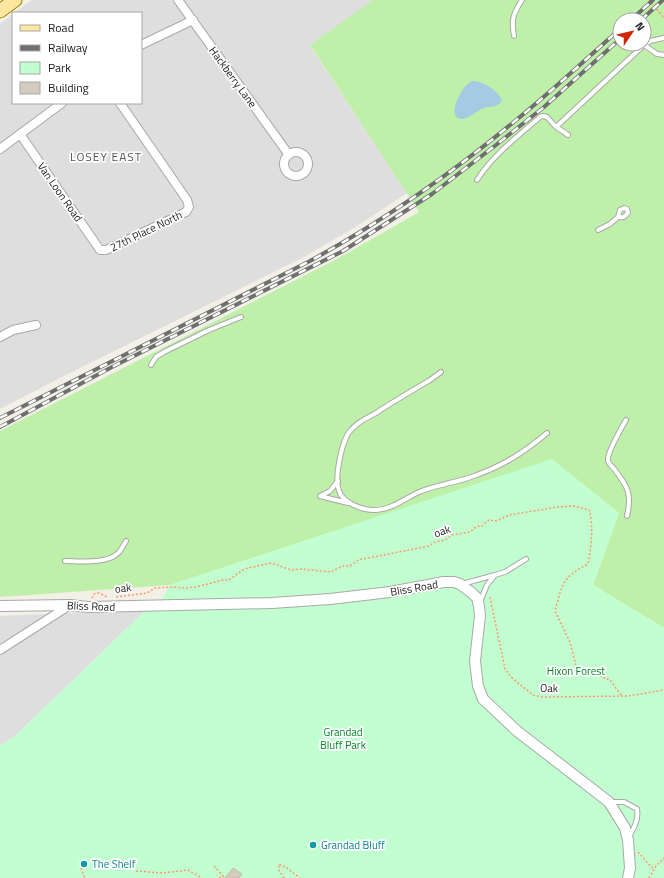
<svg xmlns="http://www.w3.org/2000/svg" width="664" height="878" font-family="'Titillium Web',sans-serif">
  <style>
    .residential { fill: #dfdede }
    .grass { fill: #bff0a9; fill-rule: evenodd }
    .park { fill: #c1ffd1 }
    .water { fill: #a4cae4 }
    .building { fill: #d3cbbf; stroke: #c6baa8 }
    .lines { fill: none; stroke-linecap: round; stroke-linejoin: round }
    .service-casing { stroke: #a8a8a8; stroke-width: 6 }
    .minor-casing { stroke: #a8a8a8; stroke-width: 10 }
    .tertiary-casing { stroke: #a8a8a8; stroke-width: 12 }
    .primary-casing { stroke: #9e8600; stroke-width: 15 }
    .path { stroke: #ff956b; stroke-width: 1.5; stroke-dasharray: 2 2; stroke-linecap: butt }
    .service { stroke: #fff; stroke-width: 4 }
    .minor { stroke: #fff; stroke-width: 8 }
    .tertiary { stroke: #fff; stroke-width: 10 }
    .primary { stroke: #ffe79f; stroke-width: 13 }
    .rail-casing { stroke: #6f6f6f; stroke-width: 4 }
    .rail { stroke: #fff; stroke-width: 2.5; stroke-dasharray: 8; stroke-linecap: butt }
    .culture-dot { fill: #0f9aa8; stroke: #fff; stroke-width: 1.5 }
    .labels { text-anchor: middle; stroke-width: 3.5; stroke-linejoin: round; paint-order: stroke }
    .street-label { font-size: 11px; fill: #212121; stroke: #fff }
    .park-label { font-size: 11px; fill: #028725; stroke: #fff }
    .culture-label { font-size: 11px; fill: #0d838f; stroke: #fff; text-anchor: start }
    .neighbourhood-label { font-size: 12px; letter-spacing: 1px; fill: #545454; stroke: #fff }
  </style>
  <rect width="100%" height="100%" fill="#f2f0e7"/>
  <path class="residential" d="M32 0H373L310 46 407 193 354 228 302 258 64 376 0 409V24L13 14V103H141V13H14Z
    M149 607 15 736 0 746V616L111 611Z"/>
  <path class="grass" d="M373 0H664V628L593 585 619 513 552 460 170 585 0 597V431L337 259 419 212 310 45ZM620 20H644V44H620Z"/>
  <path class="park" d="M552 459 619 513 593 585 664 628V878H0V746L15 736 149 607 158 606 170 585Z"/>
  <path class="water" d="M472 81C483 81 498 90 502 101 496 109 489 105 482 109 476 111 469 119 462 119 444 118 463 84 472 81Z"/>
  <path class="building" d="M233 868 242 874 239 878H225Z"/>
  <g class="lines">
    <defs>
      <path id="service" d="M514 36C511 20 513 14 522 0
        M644 45 657 54 664 55
        M556 127 644 45 650 41 664 38
        M477 180C493 155 518 136 540 117L543 116 547 117 555 126 568 135
        M598 230 610 224 618 217C623 218 625 217 628 213L627 209 624 208 620 210 618 217
        M151 365 156 357 164 352 209 330 241 317
        M441 372 430 380C412 391 394 401 376 413 367 418 357 422 351 430 342 439 334 478 339 491 343 503 362 510 374 510 391 510 404 499 419 492 436 485 454 483 471 477 499 468 525 452 547 433
        M626 420C622 427 607 453 608 460 608 464 613 467 615 470 628 487 632 494 627 516
        M320 496 348 503
        M320 496 330 491 338 481
        M65 561C79 561 106 564 117 554 121 551 123 546 126 541
        M495 575 505 572 526 559
        M462 584 495 575 487 585 480 602
        M610 802H624L637 809C639 819 634 828 629 837"/>
      <path id="minor" d="M178 0 289 155
        M141 45 193 20
        M20 134 100 250H106L186 212 189 207 187 200 120 103
        M0 149 62 103
        M284 164a12 12 0 1 1 24 0a12 12 0 1 1-24 0Z
        M0 337 13 330 36 325
        M0 650 70 605"/>
      <path id="tertiary" d="M0 606 70 605 88 607 272 603 330 599 390 592 444 582H454L460 584 472 593 477 598 479 606 480 616 475 661 478 686 483 699 517 731 609 802 625 828 628 840 630 868 628 878"/>
      <path id="primary" d="M0 11 15 0"/>
    </defs>
    <use href="#service" class="service-casing"/>
    <use href="#minor" class="minor-casing"/>
    <use href="#tertiary" class="tertiary-casing"/>
    <use href="#primary" class="primary-casing"/>
    <path class="path" d="M649 0 664 18
      M116 597 147 593 155 588 173 587 185 588 196 587 223 580H229L244 569 271 563 291 570 301 569 331 572 343 566H350L358 560 429 546 435 542 445 540 452 535 470 532 477 526H482L489 520 497 521 509 515 558 507 574 506 589 510C594 526 591 548 588 564 562 577 562 585 555 611L570 642 576 666 610 680 621 695
      M490 597 505 669 511 677 533 695 542 697 628 696 664 690
      M92 598 94 594 99 593 107 597
      M638 852 654 870
      M214 866 223 876
      M81 868 85 878
      M136 871 162 873 188 870 202 878
      M219 878 223 876 226 878
      M284 878 279 871V864L287 868 300 878
      M649 878 656 866 664 858"/>
    <use href="#service" class="service"/>
    <use href="#minor" class="minor"/>
    <use href="#tertiary" class="tertiary"/>
    <use href="#primary" class="primary"/>
    <defs>
      <path id="rail" d="M631 20 653 0
        M641 20 663 0
        M0 418 310 261C383 221 451 174 515 121 551 92 585 60 620 29
        M0 427 112 367 343 251 432 194 496 145 544 107 620 39"/>
    </defs>
    <use href="#rail" class="rail-casing"/>
    <use href="#rail" class="rail"/>
  </g>
  <g class="culture-dot">
    <circle cx="313" cy="845" r="4"/>
    <circle cx="84" cy="864" r="4"/>
  </g>
  <g class="labels">
    <g class="street-label">
      <text transform="translate(233 77) rotate(54)" y="4">Hackberry Lane</text>
      <text transform="translate(60 192) rotate(55)" y="4">Van Loon Road</text>
      <text transform="translate(146 231) rotate(-26)" y="4">27th Place North</text>
      <text transform="translate(442 531) rotate(-19)" y="4">oak</text>
      <text transform="translate(123 588) rotate(-7)" y="4">oak</text>
      <text transform="translate(414 588) rotate(-10)" y="4">Bliss Road</text>
      <text transform="translate(91 606) rotate(2)" y="4">Bliss Road</text>
      <text transform="translate(549 688) rotate(1)" y="4">Oak</text>
    </g>
    <g class="park-label">
      <text x="576" y="675">Hixon Forest</text>
      <text x="343" y="736">Grandad<tspan x="343" dy="13">Bluff Park</tspan></text>
    </g>
    <g class="culture-label">
      <text x="321" y="849">Grandad Bluff</text>
      <text x="92" y="868">The Shelf</text>
    </g>
    <g class="neighbourhood-label">
      <text x="106" y="161">LOSEY EAST</text>
    </g>
  </g>
  <rect x="12" y="12" width="130" height="92" fill="#ffffff" stroke="#a6a6a6"/>
  <rect x="20" y="25" width="20" height="6" fill="#ffe79f" stroke="#a6a6a6"/>
  <text x="48" y="32" font-size="12" fill="#212121">Road</text>
  <rect x="20" y="45" width="20" height="6" fill="#6f6f6f" stroke="#a6a6a6"/>
  <text x="48" y="52" font-size="12" fill="#212121">Railway</text>
  <rect x="20" y="62" width="20" height="12" fill="#c1ffd1" stroke="#a6a6a6"/>
  <text x="48" y="72" font-size="12" fill="#212121">Park</text>
  <rect x="20" y="82" width="20" height="12" fill="#d3cbbf" stroke="#a6a6a6"/>
  <text x="48" y="92" font-size="12" fill="#212121">Building</text>
  <g transform="translate(632 32) rotate(55)"><circle r="19" fill="#ffffff" stroke="#a6a6a6"/>
  <path d="M0-3L7 15L0 10L-7 15Z" fill="#d22600"/>
  <text y="-6" font-size="11" font-weight="bold" text-anchor="middle" fill="#212121">N</text>
  </g>
</svg>
